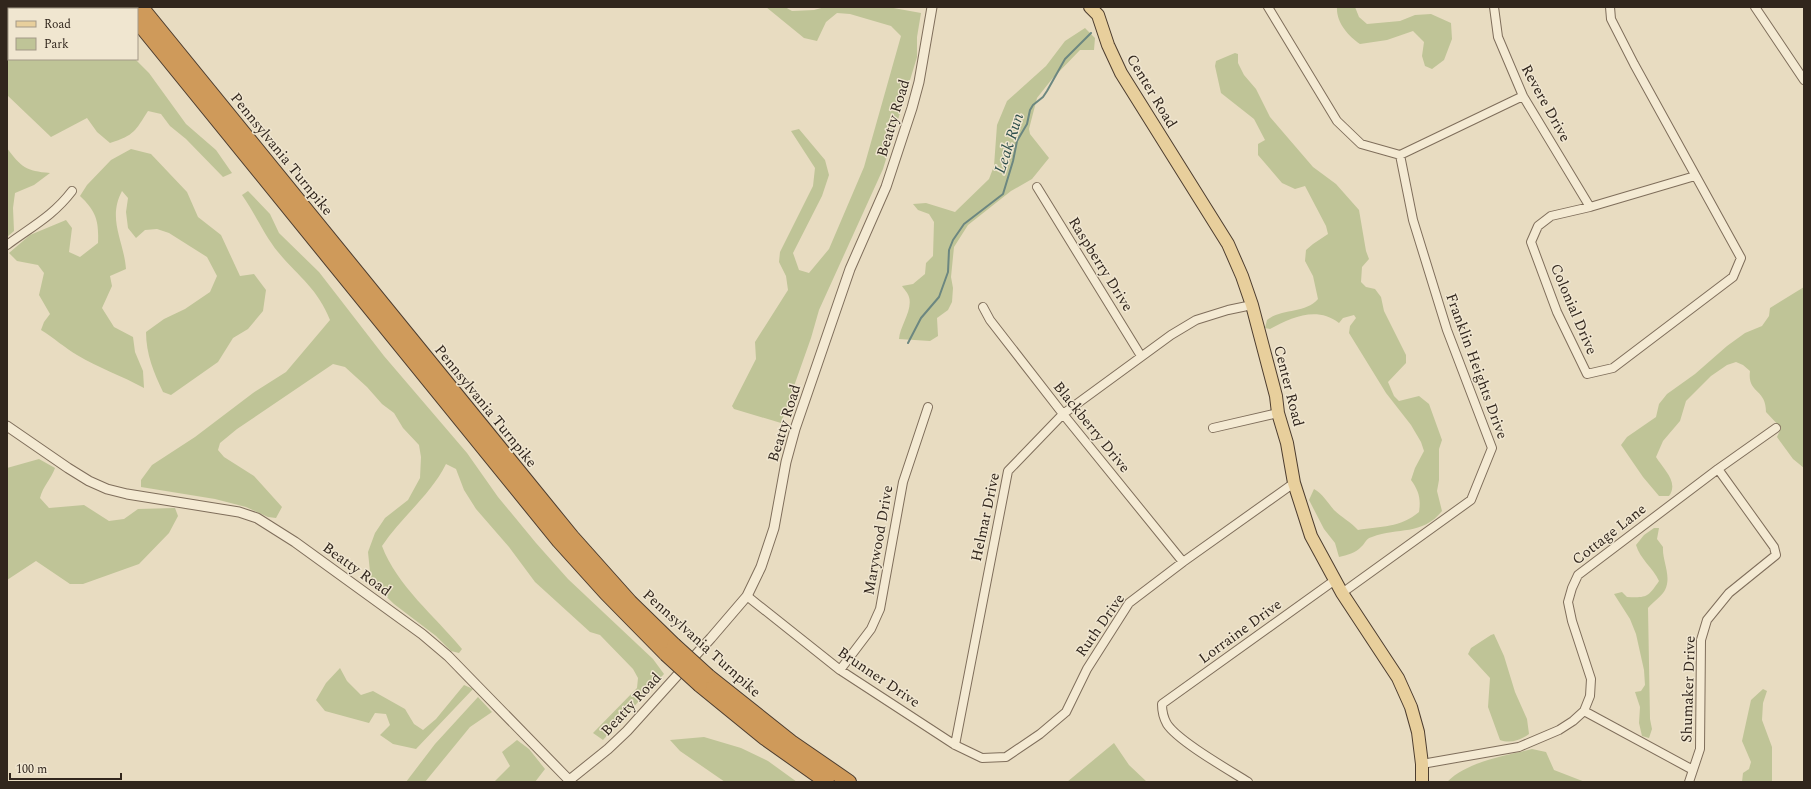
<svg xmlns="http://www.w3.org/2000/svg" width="1811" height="789" font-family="Spectral,serif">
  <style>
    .green { fill: #bfc497 }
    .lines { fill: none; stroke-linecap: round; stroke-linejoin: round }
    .stream { stroke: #6c8780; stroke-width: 2 }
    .minor-casing { stroke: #7f6e5b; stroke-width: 10 }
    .tertiary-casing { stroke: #7f6e5b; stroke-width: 11 }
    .primary-casing { stroke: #4d3d2f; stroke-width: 14 }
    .motorway-casing { stroke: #4d3d2f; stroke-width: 16 }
    .minor { stroke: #f4ead3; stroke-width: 8 }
    .tertiary { stroke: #f4ead3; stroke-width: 9 }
    .primary { stroke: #e8cf9c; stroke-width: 12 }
    .motorway { stroke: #cf9a5a; stroke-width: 14 }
    .motorway-bridge-casing { stroke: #4d3d2f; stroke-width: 16; stroke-linecap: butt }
    .motorway-bridge { stroke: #cf9a5a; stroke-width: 14 }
    .labels { text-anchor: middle; stroke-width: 3; stroke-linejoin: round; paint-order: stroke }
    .street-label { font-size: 15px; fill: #31261d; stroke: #f0e6d0 }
    .water-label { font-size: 16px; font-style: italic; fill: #2e4f4c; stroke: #f0e6d0 }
  </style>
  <rect width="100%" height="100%" fill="#e8dcc1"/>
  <path class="green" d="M7 7H89L90 9H9V59H135L149 73 186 124 216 150 232 173 223 177 186 139 170 126 161 114 148 111C135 131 135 135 110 143L97 132 87 118 51 137 7 95Z
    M766 7H785L792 11 814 10 825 7H888L921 13 917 37V57L883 169 819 310 811 338 781 423 734 409 732 406 756 359 755 342 788 290 786 276 779 262 780 252 813 186 815 168 791 131 799 129 825 160 829 175 822 196 793 253 799 270 809 273 829 249 864 167 901 36 891 26 850 14 837 13 826 22 817 41 804 38Z
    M1337 7H1355L1359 17 1367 24 1400 21 1415 15 1431 14 1451 23 1452 39 1444 60 1432 69 1425 66 1422 56 1424 42 1413 31 1387 40 1360 44C1348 36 1336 22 1337 7Z
    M1085 28 1095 38 1094 50H1080L1052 79 1037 98 1029 129 1030 134 1049 158 1032 179 1011 191 968 225 954 247 951 277 953 288 952 302 948 310 937 318 938 336 930 341 899 339C900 326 913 310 909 297 908 293 904 289 902 286L913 284 925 274 926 263 933 256 934 222 929 214 918 210 913 204 926 203 955 212 989 179 994 166 997 125 1007 101 1046 66 1065 41Z
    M1235 53 1238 54V63L1244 75 1256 89 1270 117 1313 167 1336 184 1359 210 1366 251 1369 259 1362 267 1361 282 1366 287 1375 289 1381 297 1384 311 1406 355V363L1388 382 1394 396 1399 401 1419 396 1429 404 1442 440 1439 449V480L1437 491 1442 511C1422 536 1398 527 1372 537 1365 539 1366 543 1361 547 1356 553 1347 555 1339 557L1335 543 1324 529 1309 500 1314 489C1323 494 1327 502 1334 510 1341 517 1351 522 1358 530 1381 526 1400 528 1419 512 1421 499 1419 491 1411 480L1415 468 1424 451 1421 442 1411 425 1386 393 1349 333 1350 326 1356 318 1354 315 1343 318 1339 323C1317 306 1292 317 1270 329L1265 328 1267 320C1282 308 1305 314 1318 299L1313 276 1305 261 1306 250 1313 244 1328 234 1326 226 1305 186 1295 189 1282 183 1258 155V144L1265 140 1254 119 1221 93 1215 66 1216 61Z
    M7 148C21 167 26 171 50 173L34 185 15 193 13 208 14 231 7 237Z
    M131 149 151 154 187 192 198 217 221 235 240 276 254 274 266 290 263 311 248 329 233 338 218 362 171 395 163 392C154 373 146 354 146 332L164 319 185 309 210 292 217 276 207 257 169 233 157 229 145 230 136 238 128 228 126 212 128 198 122 191C107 219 124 241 126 269L110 276 112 286 102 308 114 327 133 337 135 352 143 371 144 388C122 376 99 368 77 355 65 348 54 338 41 330L44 322 50 314 39 295 44 273 38 265 17 261 9 253 30 235 66 220 72 228 69 252 80 257 98 243C99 221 96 211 80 196L87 185 111 160Z
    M248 191 270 214 279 233 319 272 384 356 467 453 498 497 536 543 568 579 653 659 664 674 603 740 593 733 637 688 638 678 633 669 600 635 590 632 535 582 509 547 476 509 464 490 456 469 446 464C430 496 401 517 382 546 397 586 435 616 462 649L459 653 451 651 436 636 394 604 371 582 368 552 375 533 385 518 408 500 420 478 421 457 419 445 403 428 394 413 382 404 367 387 345 367 333 364 237 429 220 443 218 450 224 457 254 476 282 507 276 518 268 517 246 507 215 499 141 487V480L152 465 195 437 253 393 286 372 330 320C318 289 298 276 278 252 264 235 255 213 242 195Z
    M1804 287V468L1793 459 1777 437 1781 428 1766 412C1766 388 1747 394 1750 371L1743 365 1736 362 1727 365 1711 376 1686 401 1680 421 1663 441 1656 457C1664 470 1679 482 1669 496H1659L1643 477 1621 445 1627 437 1656 417 1659 404 1667 394 1695 374 1727 346 1745 333 1762 326 1769 316 1770 308Z
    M39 459 55 468C51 479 43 486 40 498L49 508 84 505 109 521 124 519 138 509 175 508 178 516 169 533 139 564 83 584H70L36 561 7 580V468Z
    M1654 528H1659L1657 539 1663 547C1662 561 1672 576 1665 590 1662 596 1653 602 1648 608L1650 719 1652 729 1649 738 1642 736 1639 723 1640 707 1635 692 1641 691 1645 685 1644 670 1636 634 1630 619 1614 594 1622 592 1627 597C1647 598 1648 597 1659 581 1653 568 1640 559 1636 545L1644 535Z
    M1494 634 1504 656 1515 692 1527 719 1529 734C1521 740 1510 744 1500 740L1488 707 1490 678 1468 654 1471 648 1491 635Z
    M340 668 347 681 361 695 373 691 405 709 414 724 423 730 436 719 464 685 473 689 416 749 393 744 380 735 390 725 386 714 375 713 369 723 325 711 316 700 326 683Z
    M1763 689 1767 691 1763 703 1762 720 1772 747V782H1742L1743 773 1749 769 1751 762 1742 741 1751 700Z
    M478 697 492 712 470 727 425 782H406L435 744Z
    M704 737 741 748 768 761 797 782H725L680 751 670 740Z
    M517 740 529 749 545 769 535 782H494L510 766 502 752Z
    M1114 743 1129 765 1147 782H1067Z
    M1532 749 1546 752 1554 770 1585 782H1447C1468 761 1505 756 1532 749Z"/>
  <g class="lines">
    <path class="stream" d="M908 343 921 318 939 297 948 272 949 250 953 240 964 224 1003 194 1013 161 1017 141 1027 124 1030 110 1033 105 1043 97 1047 91 1065 59 1091 33"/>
    <defs>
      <path id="minor" d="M1268 7 1337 121 1361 144 1400 155 1523 96
        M1494 7 1498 37 1523 96 1590 207
        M1610 7 1611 19 1634 64 1741 258 1733 277 1613 368 1587 374 1557 312 1531 242 1538 226 1551 216 1590 207 1695 176
        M1755 7 1804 80
        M1037 187 1141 356
        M7 245C31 227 53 216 72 191
        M983 307 990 320 1063 414 1183 562
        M1213 428 1278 413
        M1342 593 1471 500 1492 448 1447 330 1413 220 1400 155
        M747 596 840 670 955 745 982 758 1006 757 1040 734 1066 712 1087 669 1129 603 1183 562 1294 483
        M840 670 871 629 880 609 903 482 928 407
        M1584 711 1693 770
        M955 745 1008 471 1063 414 1171 335 1196 320 1228 310 1252 305
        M1422 764 1519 747 1559 730 1573 721 1584 711 1590 696 1591 679 1572 621 1568 602 1572 588 1578 575 1718 469 1776 428
        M1248 782C1229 770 1178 741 1167 724 1163 717 1162 712 1162 704L1335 580
        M1689 782 1700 749 1701 640 1707 620 1729 593 1776 555 1774 547 1718 469"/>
      <path id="tertiary" d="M7 426 68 468 89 481 107 489 127 494 239 512 257 518 295 542 422 634 448 656 569 780
        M567 782 608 749 627 731 711 638 747 596 761 567 774 528 786 462 795 429 840 298 850 269 886 187 912 108 919 82 932 7"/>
      <path id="primary" d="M1090 7 1098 15 1108 45 1121 73 1228 244 1242 276 1252 305 1276 396 1278 413 1287 443 1294 483 1311 536 1342 593 1398 678 1411 707 1418 732 1422 764V782"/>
      <path id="motorway" d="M126 7 127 9
        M141 7 572 537 630 602 674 645
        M137 21 559 541 606 593 666 654
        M708 676 791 742 849 782
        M700 685 765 738 827 782"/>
    </defs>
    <use href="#minor" class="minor-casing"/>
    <use href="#tertiary" class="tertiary-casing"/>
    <use href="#primary" class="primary-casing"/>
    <use href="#motorway" class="motorway-casing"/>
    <use href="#minor" class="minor"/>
    <use href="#tertiary" class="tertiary"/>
    <use href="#primary" class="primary"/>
    <use href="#motorway" class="motorway"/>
    <defs>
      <path id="motorway-bridge" d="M674 645 708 676
        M666 654 700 685"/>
    </defs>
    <use href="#motorway-bridge" class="motorway-bridge-casing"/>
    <use href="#motorway-bridge" class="motorway-bridge"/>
  </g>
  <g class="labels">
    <g class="street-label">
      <text transform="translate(1152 91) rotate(59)" y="5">Center Road</text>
      <text transform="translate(1546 103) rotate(61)" y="5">Revere Drive</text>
      <text transform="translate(893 118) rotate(-73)" y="5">Beatty Road</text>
      <text transform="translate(282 154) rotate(51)" y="5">Pennsylvania Turnpike</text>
      <text transform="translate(1101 264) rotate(58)" y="5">Raspberry Drive</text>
      <text transform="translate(1574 309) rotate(67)" y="5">Colonial Drive</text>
      <text transform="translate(1477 366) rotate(70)" y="5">Franklin Heights Drive</text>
      <text transform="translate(1289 386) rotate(76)" y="5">Center Road</text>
      <text transform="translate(486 406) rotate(51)" y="5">Pennsylvania Turnpike</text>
      <text transform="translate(784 423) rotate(-73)" y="5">Beatty Road</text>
      <text transform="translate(1092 427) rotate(51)" y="5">Blackberry Drive</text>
      <text transform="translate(985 517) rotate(-78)" y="5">Helmar Drive</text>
      <text transform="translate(1609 534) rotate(-38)" y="5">Cottage Lane</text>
      <text transform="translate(878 540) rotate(-80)" y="5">Marywood Drive</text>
      <text transform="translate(357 569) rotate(36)" y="5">Beatty Road</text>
      <text transform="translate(1100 625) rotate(-55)" y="5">Ruth Drive</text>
      <text transform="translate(1240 631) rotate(-36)" y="5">Lorraine Drive</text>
      <text transform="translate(702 643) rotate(42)" y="5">Pennsylvania Turnpike</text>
      <text transform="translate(879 677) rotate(34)" y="5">Brunner Drive</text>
      <text transform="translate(1688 689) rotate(-88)" y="5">Shumaker Drive</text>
      <text transform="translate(631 704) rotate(-47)" y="5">Beatty Road</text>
    </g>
    <g class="water-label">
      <text transform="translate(1008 143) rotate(-72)" y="6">Leak Run</text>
    </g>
  </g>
  <rect width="1811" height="789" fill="none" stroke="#31261d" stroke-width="16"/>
  <rect x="8" y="8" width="130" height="52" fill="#f0e6d0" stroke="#a49988"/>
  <rect x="16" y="21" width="20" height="6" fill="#e8cf9c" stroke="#a49988"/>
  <text x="44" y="28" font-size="12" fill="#31261d">Road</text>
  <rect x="16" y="38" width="20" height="12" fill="#bfc497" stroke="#a49988"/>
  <text x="44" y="48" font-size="12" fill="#31261d">Park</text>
  <path d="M10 773v6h111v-6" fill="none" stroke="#31261d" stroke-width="2"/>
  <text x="16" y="773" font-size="12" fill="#31261d" stroke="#f0e6d0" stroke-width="3" paint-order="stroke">100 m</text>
</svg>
